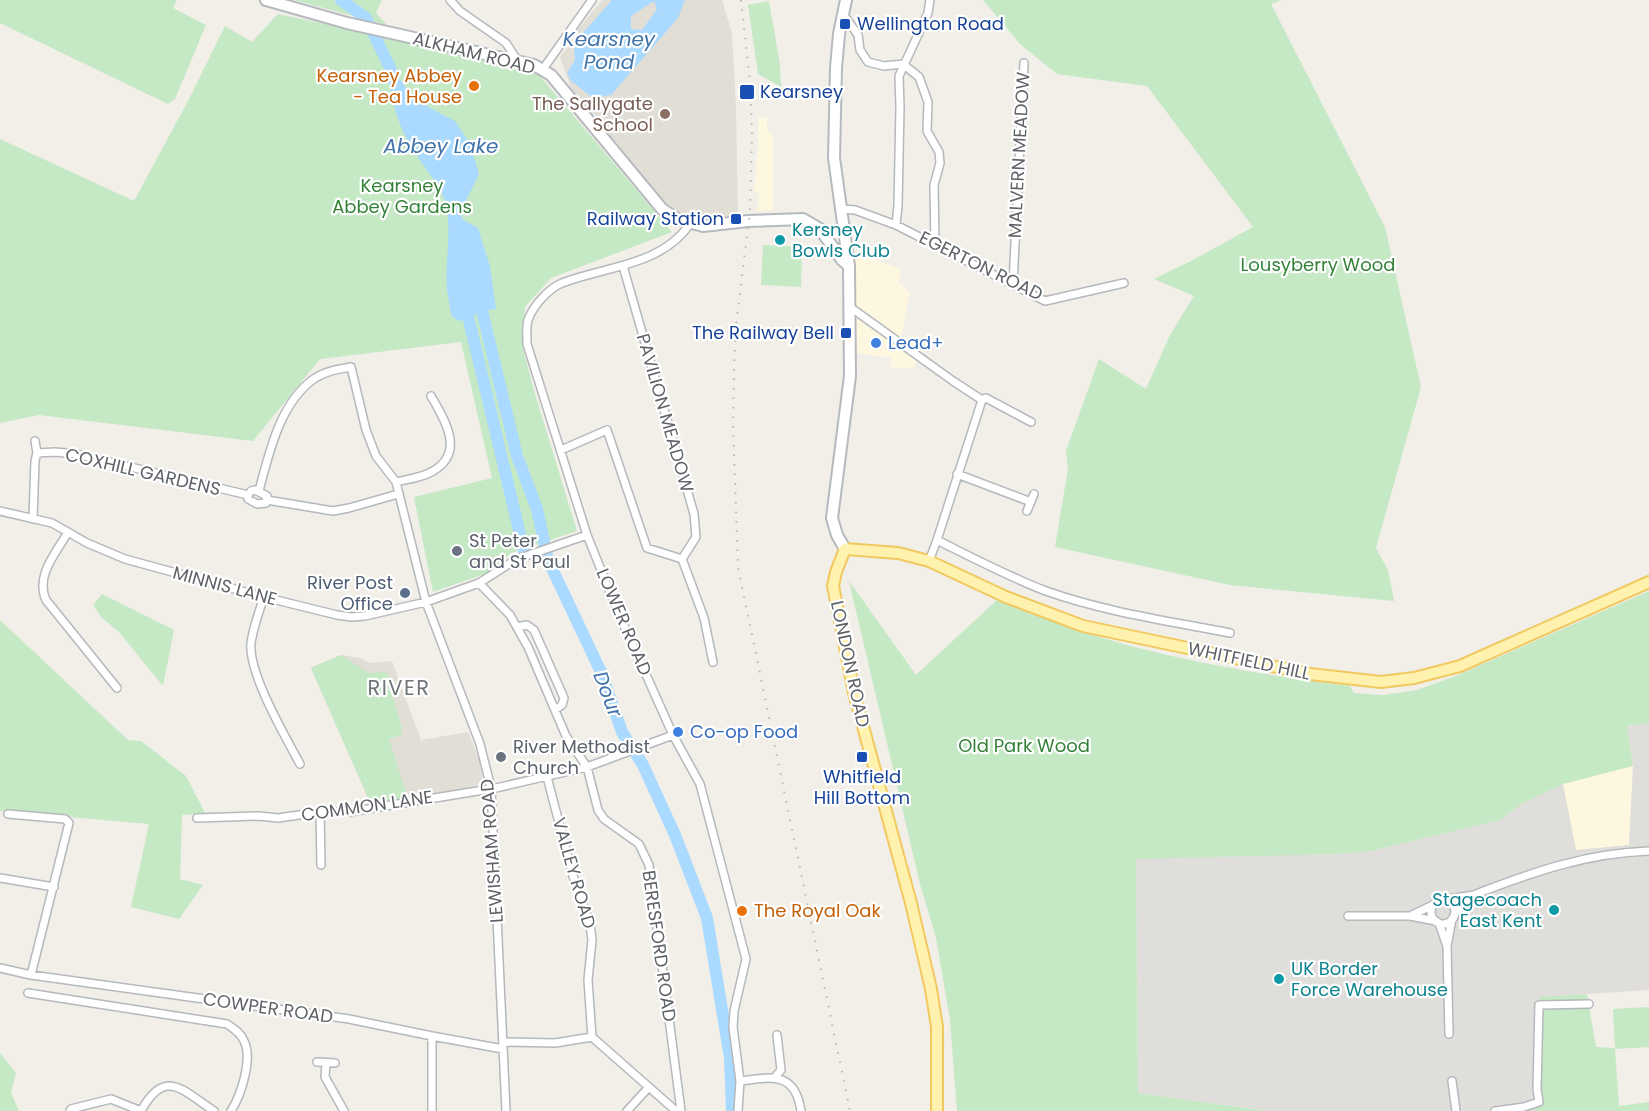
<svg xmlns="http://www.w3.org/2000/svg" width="1649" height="1111" font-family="Poppins,sans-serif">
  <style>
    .commercial { fill: #fef7e0 }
    .industrial { fill: #e0deda }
    .education { fill: #e1ded6 }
    .green { fill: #c5e8c5 }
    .water { fill: #aadaff; fill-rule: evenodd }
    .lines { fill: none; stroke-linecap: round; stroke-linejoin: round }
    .river { stroke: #aadaff; stroke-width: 12 }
    .street-casing { stroke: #b5b8bc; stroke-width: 10 }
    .secondary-casing { stroke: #b6babf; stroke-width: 14 }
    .primary-casing { stroke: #f2c960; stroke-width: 14 }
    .street { stroke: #fff; stroke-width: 7 }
    .secondary { stroke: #fff; stroke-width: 10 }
    .primary { stroke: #fff2af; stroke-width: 10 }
    .rail { stroke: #b6b7b8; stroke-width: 2; stroke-dasharray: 1.5 8; stroke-linecap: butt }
    .transit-dot { fill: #1a4fb4; stroke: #fff; stroke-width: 2 }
    .food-dot { fill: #e8710a; stroke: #fff; stroke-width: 2 }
    .education-dot { fill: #8d6e63; stroke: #fff; stroke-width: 2 }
    .culture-dot { fill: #0f9aa8; stroke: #fff; stroke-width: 2 }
    .shop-dot { fill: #3f7fe0; stroke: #fff; stroke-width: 2 }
    .worship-dot { fill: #6b7280; stroke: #fff; stroke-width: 2 }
    .service-dot { fill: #5c6f8a; stroke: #fff; stroke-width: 2 }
    .labels { text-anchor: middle; stroke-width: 4.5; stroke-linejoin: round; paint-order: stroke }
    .transit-label { font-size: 18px; fill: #164399; stroke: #fff; text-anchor: start }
    .street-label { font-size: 18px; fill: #5f6368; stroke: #fff }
    .food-label { font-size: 18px; fill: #c56008; stroke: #fff; text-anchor: end }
    .education-label { font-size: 18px; fill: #785e54; stroke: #fff; text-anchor: end }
    .park-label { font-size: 18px; fill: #348238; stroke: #fff }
    .culture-label { font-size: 18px; fill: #0d838f; stroke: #fff; text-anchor: start }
    .shop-label { font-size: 18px; fill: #366cbe; stroke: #fff; text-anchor: start }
    .worship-label { font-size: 18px; fill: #5b616d; stroke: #fff; text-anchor: start }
    .service-label { font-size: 18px; fill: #4e5e75; stroke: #fff; text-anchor: end }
    .water-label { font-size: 20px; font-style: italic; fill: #4174aa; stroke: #fff }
    .quarter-label { font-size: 21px; letter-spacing: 1.5px; fill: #70757a; stroke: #fff }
  </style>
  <rect width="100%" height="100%" fill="#f1efe8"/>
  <path class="commercial" d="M758 117H767V132L773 133V210L757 211 759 193H754L758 146Z
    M853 252 902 269 898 282 910 292 901 337 922 352 913 369 890 367 892 358 855 353Z
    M1633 766 1629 845 1576 851 1563 784Z"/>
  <path class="industrial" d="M1649 723V990L1540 997 1535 1111H1267L1138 1093 1136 858 1337 854 1371 851 1500 820 1523 803 1563 784 1576 850 1629 845 1633 766 1627 726Z"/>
  <path class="education" d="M602 0H722L732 33 736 106 738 218 707 222 685 217 667 206 648 189 623 159 617 143 597 125 599 118 579 102 571 88 560 57 577 35 575 33Z
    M341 655 360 658 370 663 392 661 421 740 468 732 480 762 483 782 474 786 372 807 311 668Z"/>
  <path class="green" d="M0 0H177L173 8 206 25 175 99 168 104 0 23Z
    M294 0H382L376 13 387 25Z
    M983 0H1281L1271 4 1385 227 1421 387 1376 548 1388 570 1394 601 1230 585 1055 547 1068 469 1066 451 1099 359 1146 389 1170 335 1194 296 1154 279 1191 261 1253 227 1147 86 1057 74 1020 44Z
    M769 1 780 65 781 87 758 74 748 5Z
    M278 14 522 66 540 76 672 232 551 278 525 307 522 345 535 394 577 531 511 553 490 572 433 592 414 497 492 478 461 342 320 359 253 441 39 415 0 423V139L134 201 189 99 225 26 252 42Z
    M763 245 802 247 801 287 761 285Z
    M849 581 916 675 998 599C1108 649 1231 671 1350 686L1354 693 1383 695 1417 690 1458 675 1649 591V723L1627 726 1633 766 1563 784 1523 803 1500 820 1371 851 1337 854 1136 859 1138 1093 1267 1111H957L950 1020 936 938 920 884Z
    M102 594 174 630 163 686 119 632 102 618 93 605Z
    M0 620 128 740 141 741 186 776 205 813 182 815 180 879 203 885 179 919 131 907 149 824 0 811Z
    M341 655 369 673 386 671 402 728 401 735 389 739 406 792 403 793 406 800 372 807 311 668Z
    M1587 994 1596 1047 1615 1048 1613 1009 1649 1007V1047L1615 1049 1619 1106 1649 1102V1111H1535L1539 997Z
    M0 1053 16 1073 11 1093 19 1111H0Z"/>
  <path class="water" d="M612 0H685L678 18 611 95 593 98 571 81 567 73 575 60 574 48 582 34ZM654 1 657 9 642 30 631 29V16Z
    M396 73 410 94 430 108 455 121 470 144 479 174 463 207 462 219 478 228 490 266 496 309 482 311 460 321C457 320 454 318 452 316 450 312 450 306 449 302 442 270 453 237 446 205 442 187 427 172 418 157 400 131 392 106 388 75Z"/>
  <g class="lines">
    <path class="river" d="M341 0 366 18 393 74
      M482 311 517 456 537 509 548 560 601 672 622 732 643 765 675 835 707 918 730 1058 732 1111
      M468 316 524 551"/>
    <defs>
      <path id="street" d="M450 0 460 11 506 43 517 60
        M843 14 858 35 860 50 868 62 884 66 903 64 919 77 928 102 927 131 939 152 940 163 934 185 935 244
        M543 69 592 0
        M841 209 855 210 896 225 1045 301 1124 283
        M690 224C661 266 606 266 562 283 548 289 533 306 528 320 526 327 527 337 527 344L587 535 618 612 673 735 700 784 746 959 734 1011 733 1027 740 1081 738 1111
        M896 225 898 206 900 107 899 76 928 13 930 0
        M623 266 694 514 696 537 682 559
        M1013 284 1024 63
        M850 307 953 381 982 400 937 540 929 561
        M982 400 986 398 1031 422
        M561 450 607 430 647 548 682 559 704 618 713 662
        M37 453 55 452 76 454 248 495
        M957 474 1031 502
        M396 482C408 479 422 478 433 471 466 452 444 419 431 396
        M255 490 267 496 266 503 257 504 248 499V495L251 491Z
        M259 491C269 453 280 402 315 378 326 371 339 369 351 367L366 430 376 456 396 482 426 602 480 744 491 788 506 1111
        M267 500 333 511 349 508 398 494
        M0 511 52 523 87 543 125 559 264 597 337 615 351 617 365 616 426 602 479 583 517 559 587 535
        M1027 511 1034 494
        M33 519 35 461 37 453 35 441
        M68 532C56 553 35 576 46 600L117 688
        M937 540C973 558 1009 577 1046 591 1105 612 1169 621 1230 633
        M479 583 510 615 528 647 566 736 587 767 598 810 604 819 639 844 649 865 681 1111
        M264 597C259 612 253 628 251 643 248 673 285 736 300 764
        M517 627 527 625 534 630 564 698 562 705 555 710
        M547 777 573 876 590 924 592 940 588 980 592 1037 676 1111
        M320 812 321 865
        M8 814 65 819 69 823 31 975
        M197 818 259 816 278 818 320 812H349L496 788 587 767 673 735
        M0 878 54 887
        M1443 900 1474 895
        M1431 912a12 12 0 1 1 24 0a12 12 0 1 1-24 0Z
        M1454 915 1466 901 1476 894C1533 872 1587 853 1649 851
        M1348 916H1410L1436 921
        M1410 916 1433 905
        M1439 923 1447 946
        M0 968 31 975 349 1019 432 1036 503 1049
        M28 993 227 1024C234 1029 241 1033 244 1041 253 1059 241 1095 231 1111
        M1449 1034 1447 946 1452 919
        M432 1036V1111
        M503 1042 555 1043 592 1037
        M317 1062 335 1063
        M326 1063 325 1077 344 1111
        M775 1077 781 1070 777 1035
        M740 1081C772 1077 795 1071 801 1111
        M1452 1081 1456 1111
        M70 1111 71 1109 111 1099 141 1111
        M141 1111C165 1067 182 1090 214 1111
        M627 1111 649 1087
        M1495 1111 1524 1107 1539 1102 1537 1089 1539 1005 1589 1004"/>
      <path id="secondary" d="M266 0 347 23 534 65 551 75 662 209 677 219 703 226 748 221 803 219 820 229 842 260 849 266
        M845 549 837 535 832 518 850 376 849 266 834 158 836 68 839 34 846 0"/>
      <path id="primary" d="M937 1111V1027L931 989 911 903 854 693 833 586 836 572 845 549 898 553 929 561 1006 597 1083 626 1310 674 1381 682 1414 678 1460 666 1649 582"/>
    </defs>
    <use href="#street" class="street-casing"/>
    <use href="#secondary" class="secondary-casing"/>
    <use href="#primary" class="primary-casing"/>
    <use href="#street" class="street"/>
    <use href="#secondary" class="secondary"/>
    <use href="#primary" class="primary"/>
    <path class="rail" d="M741 0 750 81 752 135 750 211 736 326 734 367 733 426 738 567 850 1111"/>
  </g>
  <g class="transit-dot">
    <rect x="839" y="18" width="12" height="12" rx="3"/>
    <rect x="739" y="84" width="16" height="16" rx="3"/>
    <rect x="730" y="213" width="12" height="12" rx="3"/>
    <rect x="840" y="327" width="12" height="12" rx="3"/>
    <rect x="856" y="751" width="12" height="12" rx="3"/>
  </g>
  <g class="food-dot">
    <circle cx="474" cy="86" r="6"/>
    <circle cx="742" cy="911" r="6"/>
  </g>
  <circle class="education-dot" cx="665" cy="114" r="6"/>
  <g class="culture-dot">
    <circle cx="780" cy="240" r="6"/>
    <circle cx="1554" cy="910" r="6"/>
    <circle cx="1279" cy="979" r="6"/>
  </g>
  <g class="shop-dot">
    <circle cx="876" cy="343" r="6"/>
    <circle cx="678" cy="732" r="6"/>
  </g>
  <g class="worship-dot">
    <circle cx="457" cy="551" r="6"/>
    <circle cx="501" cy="757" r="6"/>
  </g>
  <circle class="service-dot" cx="405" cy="593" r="6"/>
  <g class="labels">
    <g class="transit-label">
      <text x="857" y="30">Wellington Road</text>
      <text x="760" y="98">Kearsney</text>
      <text x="724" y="225" text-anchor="end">Railway Station</text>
      <text x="834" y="339" text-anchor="end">The Railway Bell</text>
      <text x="862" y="783" text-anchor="middle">Whitfield<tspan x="862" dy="21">Hill Bottom</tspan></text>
    </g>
    <g class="street-label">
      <text transform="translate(474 53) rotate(14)" y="6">ALKHAM ROAD</text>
      <text transform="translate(1019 155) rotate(-87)" y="6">MALVERN MEADOW</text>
      <text transform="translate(981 266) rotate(26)" y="6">EGERTON ROAD</text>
      <text transform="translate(665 413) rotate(74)" y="6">PAVILION MEADOW</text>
      <text transform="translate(143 472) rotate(13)" y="6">COXHILL GARDENS</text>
      <text transform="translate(225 586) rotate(15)" y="6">MINNIS LANE</text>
      <text transform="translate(624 622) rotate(67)" y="6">LOWER ROAD</text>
      <text transform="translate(1249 661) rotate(12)" y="6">WHITFIELD HILL</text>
      <text transform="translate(850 664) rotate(78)" y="6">LONDON ROAD</text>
      <text transform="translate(367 806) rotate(-8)" y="6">COMMON LANE</text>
      <text transform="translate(492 851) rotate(-94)" y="6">LEWISHAM ROAD</text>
      <text transform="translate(574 873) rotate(74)" y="6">VALLEY ROAD</text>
      <text transform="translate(659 946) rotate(82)" y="6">BERESFORD ROAD</text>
      <text transform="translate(268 1008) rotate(8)" y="6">COWPER ROAD</text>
    </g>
    <g class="food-label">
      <text x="462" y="82">Kearsney Abbey<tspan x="462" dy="21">- Tea House</tspan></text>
      <text x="754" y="917" text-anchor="start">The Royal Oak</text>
    </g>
    <g class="education-label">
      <text x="653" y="110">The Sallygate<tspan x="653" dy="21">School</tspan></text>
    </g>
    <g class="park-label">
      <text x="402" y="192">Kearsney<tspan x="402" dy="21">Abbey Gardens</tspan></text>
      <text x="1318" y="271">Lousyberry Wood</text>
      <text x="1024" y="752">Old Park Wood</text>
    </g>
    <g class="culture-label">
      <text x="792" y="236">Kersney<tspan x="792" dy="21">Bowls Club</tspan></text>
      <text x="1542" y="906" text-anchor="end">Stagecoach<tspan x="1542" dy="21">East Kent</tspan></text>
      <text x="1291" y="975">UK Border<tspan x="1291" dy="21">Force Warehouse</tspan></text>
    </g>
    <g class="shop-label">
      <text x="888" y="349">Lead+</text>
      <text x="690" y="738">Co-op Food</text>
    </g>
    <g class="worship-label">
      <text x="469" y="547">St Peter<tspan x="469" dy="21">and St Paul</tspan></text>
      <text x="513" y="753">River Methodist<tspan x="513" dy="21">Church</tspan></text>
    </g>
    <g class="service-label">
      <text x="393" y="589">River Post<tspan x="393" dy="21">Office</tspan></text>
    </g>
    <g class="water-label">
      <text x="609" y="46">Kearsney<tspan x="609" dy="23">Pond</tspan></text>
      <text x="441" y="153">Abbey Lake</text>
      <text transform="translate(608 694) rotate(69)" y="7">Dour</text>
    </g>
    <g class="quarter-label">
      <text x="399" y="695">RIVER</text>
    </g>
  </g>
</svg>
